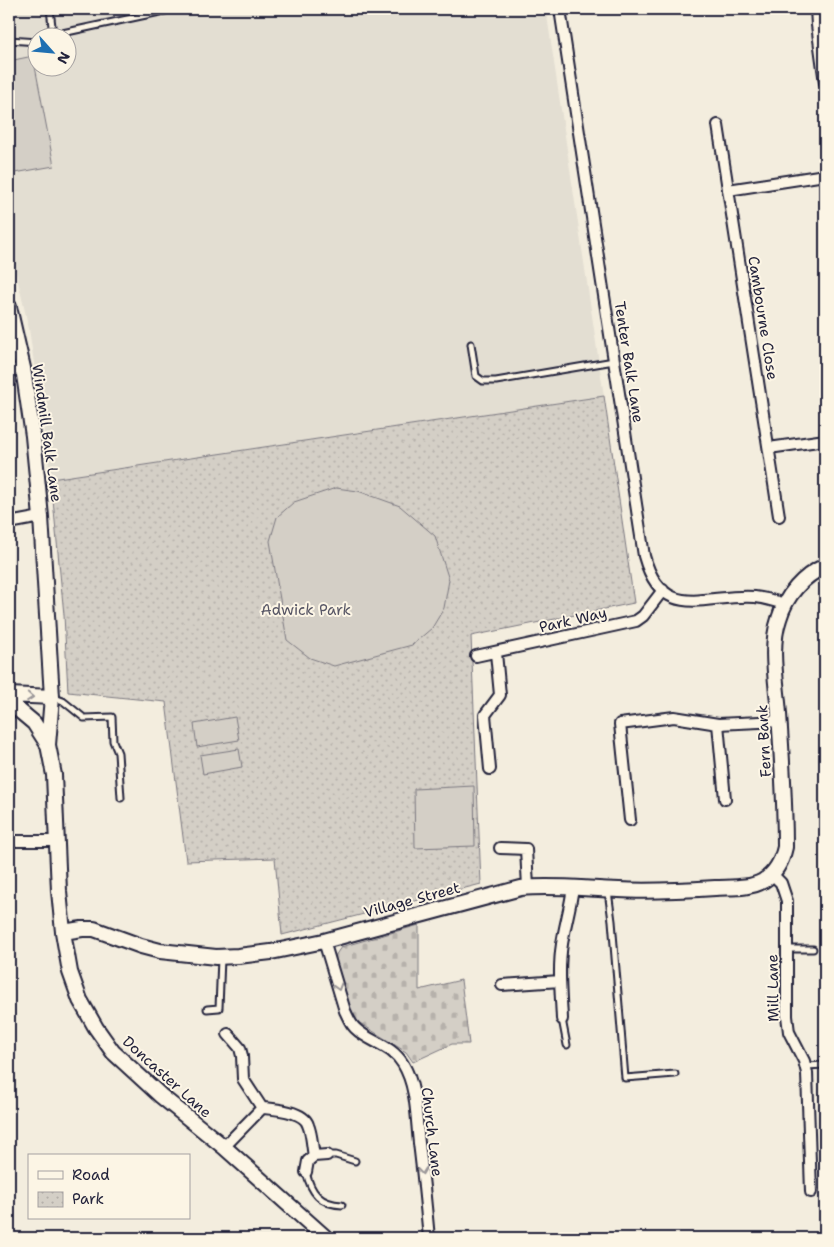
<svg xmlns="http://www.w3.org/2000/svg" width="834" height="1247" font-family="'Shantell Sans',sans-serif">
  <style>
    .built { fill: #e3ded2; fill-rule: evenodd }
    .cemetery { fill: url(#cemetery-stones); stroke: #7b7880 }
    .park { fill: url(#park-dots); stroke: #7b7880 }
    .pitch { fill: #d4cfc6; stroke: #7b7880 }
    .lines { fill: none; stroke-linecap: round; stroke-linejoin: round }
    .lane-casing { stroke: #22223b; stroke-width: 9 }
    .street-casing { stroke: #22223b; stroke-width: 14 }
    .secondary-casing { stroke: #22223b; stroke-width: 18 }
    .lane { stroke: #fcf5e5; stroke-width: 5 }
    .street { stroke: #fcf5e5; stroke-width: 10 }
    .secondary { stroke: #fcf5e5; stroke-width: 14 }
    .oneway { stroke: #9a9698 }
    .labels { text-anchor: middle; stroke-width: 4; stroke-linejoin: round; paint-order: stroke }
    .street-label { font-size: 15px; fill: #22223b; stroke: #fcf5e5 }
    .park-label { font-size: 15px; fill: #575665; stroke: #fcf5e5 }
  </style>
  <defs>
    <pattern id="cemetery-stones" width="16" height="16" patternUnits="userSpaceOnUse" patternTransform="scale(1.25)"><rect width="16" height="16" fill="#d4cfc6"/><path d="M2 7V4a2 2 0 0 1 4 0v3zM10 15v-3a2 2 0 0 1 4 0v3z" fill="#b6b1ab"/></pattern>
    <pattern id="park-dots" width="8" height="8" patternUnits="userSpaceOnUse" patternTransform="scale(1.25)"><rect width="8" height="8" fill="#d4cfc6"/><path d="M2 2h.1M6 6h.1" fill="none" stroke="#b6b1ab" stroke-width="1.8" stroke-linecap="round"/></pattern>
  </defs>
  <rect width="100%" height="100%" fill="#f3edde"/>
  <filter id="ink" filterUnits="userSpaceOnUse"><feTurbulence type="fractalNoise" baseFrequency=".02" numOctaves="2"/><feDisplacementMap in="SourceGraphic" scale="10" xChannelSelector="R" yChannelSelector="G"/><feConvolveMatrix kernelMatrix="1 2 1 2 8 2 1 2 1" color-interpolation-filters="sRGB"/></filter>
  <g filter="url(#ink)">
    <path class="built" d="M9 9H546L604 396 51 479 29 329 9 242ZM38 38H68V68H38Z"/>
    <path class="cemetery" d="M419 925V990L461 980 469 1044H452L413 1062 406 1052 352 1018 336 966 335 956 341 947Z"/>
    <path class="park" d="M604 396 634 603 471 636 481 884 282 935 275 858 186 861 166 702 68 692 64 615 51 479Z"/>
    <path class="pitch" d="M33 56 54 166 9 174V61Z
      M336 488 358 491 400 506 435 536 449 580 444 608 432 628 412 645 334 666 310 658 287 640 270 541 277 517 294 502Z
      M235 717 239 740 197 747 194 724Z
      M239 749 242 767 203 774 200 755Z
      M474 786 475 846 415 848 414 789Z"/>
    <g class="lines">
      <defs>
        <path id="lane" d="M50 9 53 35
          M49 38 53 35 174 9
          M9 40 38 42
          M471 344 476 376 483 381H496L614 361
          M52 697 63 701 84 718 112 717 113 741 118 753 121 798
          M608 891 612 921 625 1078 675 1074
          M787 949H813
          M207 1009 219 1008 221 958
          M562 1019 567 1045
          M806 1066 825 1065
          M327 1155H336L355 1161
          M306 1172C311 1193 320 1204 342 1205"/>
        <path id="street" d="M560 9 644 556C663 624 706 593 755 597 765 598 775 601 785 604
          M816 9 817 25 825 83
          M718 125 779 516
          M728 190 825 175
          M9 371 23 368
          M769 448 825 440
          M9 523 41 517
          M476 656 636 621 643 616 663 590
          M718 724 725 799
          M490 769 485 715 500 695 496 653
          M630 820 620 724 674 717 718 724 780 721
          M9 841H58
          M500 848 526 849 528 887
          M772 874 781 883 787 901V1016L789 1032 804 1061 807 1073 811 1192
          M324 941 345 1011C348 1017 350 1023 355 1028 370 1043 391 1044 403 1064 417 1087 416 1117 419 1143 423 1175 426 1206 429 1238
          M502 985 560 981
          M562 1019C561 994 558 969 562 944 565 924 571 906 573 886
          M228 1034 240 1048 242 1056 243 1079 262 1108C274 1109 304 1111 308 1125 312 1134 312 1146 314 1156
          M224 1147 262 1108
          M306 1172 308 1161 314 1156 327 1155"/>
        <path id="secondary" d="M9 307 23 368 33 436 41 517 52 697 48 745
          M9 695 52 697
          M9 702 34 723 48 745 54 775 59 891 63 932 70 972 80 1000 96 1028 113 1052 161 1096 224 1147 326 1238
          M63 932 82 929H94L141 946 160 951 216 957 238 956 271 952 324 941 521 888C554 885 586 889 619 890 651 892 683 890 715 888 730 887 749 889 763 881 776 873 782 861 785 847 785 803 782 758 779 714 777 684 769 648 779 619 786 595 803 576 825 566"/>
      </defs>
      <use href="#lane" class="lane-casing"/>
      <use href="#street" class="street-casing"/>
      <use href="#secondary" class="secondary-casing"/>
      <use href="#lane" class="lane"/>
      <use href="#street" class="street"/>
      <use href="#secondary" class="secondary"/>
    </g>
    <defs><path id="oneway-chevron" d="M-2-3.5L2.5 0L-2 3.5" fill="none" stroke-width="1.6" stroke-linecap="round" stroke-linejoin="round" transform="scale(1.25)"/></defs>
    <g class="oneway">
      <use href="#oneway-chevron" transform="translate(30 697) rotate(4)"/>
      <use href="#oneway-chevron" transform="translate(338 987) rotate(73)"/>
      <use href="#oneway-chevron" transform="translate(422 1171) rotate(84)"/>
    </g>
  </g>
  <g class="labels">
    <g class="street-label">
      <text transform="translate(763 318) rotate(81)" y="5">Cambourne Close</text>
      <text transform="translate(629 362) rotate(81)" y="5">Tenter Balk Lane</text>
      <text transform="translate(47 433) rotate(82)" y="5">Windmill Balk Lane</text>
      <text transform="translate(573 620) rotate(-13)" y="5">Park Way</text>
      <text transform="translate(764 741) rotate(-93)" y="5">Fern Bank</text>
      <text transform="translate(412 900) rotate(-15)" y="5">Village Street</text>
      <text transform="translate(773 988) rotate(-91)" y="5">Mill Lane</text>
      <text transform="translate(167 1077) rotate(42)" y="5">Doncaster Lane</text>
      <text transform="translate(432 1132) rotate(83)" y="5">Church Lane</text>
    </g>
    <g class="park-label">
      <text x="306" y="615">Adwick Park</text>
    </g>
  </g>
  <rect width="834" height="1247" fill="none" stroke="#fcf5e5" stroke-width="30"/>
  <rect x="15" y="15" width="804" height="1217" fill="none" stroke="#22223b" stroke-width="2" filter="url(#ink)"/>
  <rect x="28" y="1154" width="162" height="65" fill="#fcf5e5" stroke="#a5a1a1"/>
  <rect x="38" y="1171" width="25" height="8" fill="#fcf5e5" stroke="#a5a1a1"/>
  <text x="72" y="1180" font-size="15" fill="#22223b">Road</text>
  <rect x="38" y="1192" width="25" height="15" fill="url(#park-dots)" stroke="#a5a1a1"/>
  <text x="72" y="1204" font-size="15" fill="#22223b">Park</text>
  <g transform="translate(52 52) rotate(117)"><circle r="24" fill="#fcf5e5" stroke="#a5a1a1"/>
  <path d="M0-4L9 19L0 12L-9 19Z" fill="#1f6fb2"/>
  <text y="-8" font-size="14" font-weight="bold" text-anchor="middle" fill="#22223b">N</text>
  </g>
</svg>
